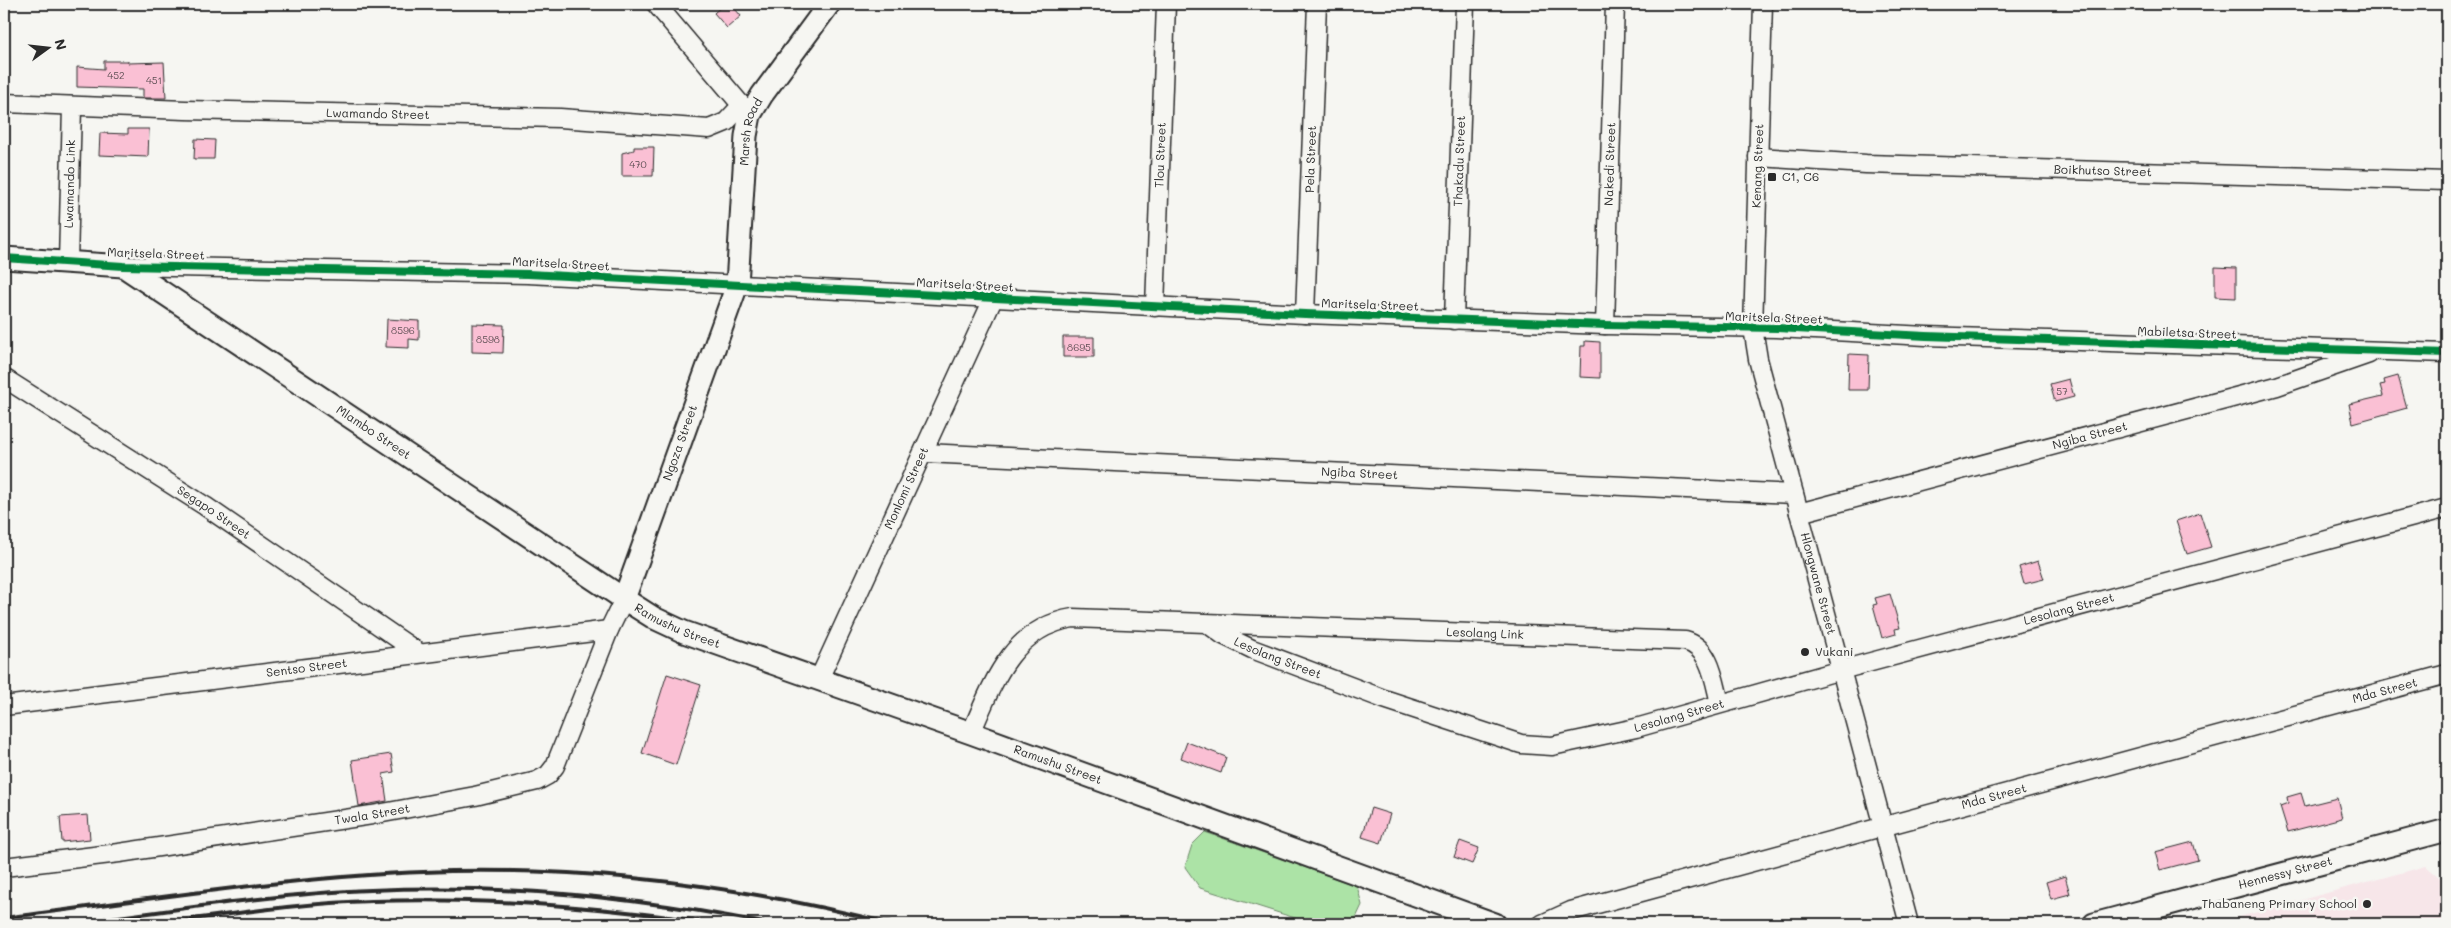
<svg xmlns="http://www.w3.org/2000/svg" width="2451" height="928" font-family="Mali,sans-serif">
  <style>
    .built { fill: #f7e6e9 }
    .green { fill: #ace3a6; stroke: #6c8768 }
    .building { fill: #fac0d4; stroke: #2b2b2b }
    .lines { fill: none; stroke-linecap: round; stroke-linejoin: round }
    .minor-casing { stroke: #2b2b2b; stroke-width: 21 }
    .tertiary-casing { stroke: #2b2b2b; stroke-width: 25 }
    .minor { stroke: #f6f6f2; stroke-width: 18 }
    .tertiary { stroke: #f6f6f2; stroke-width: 21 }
    .rail { stroke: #2b2b2b; stroke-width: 4 }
    .cycleway-casing { stroke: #f6f6f2; stroke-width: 11 }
    .cycleway { stroke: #00873e; stroke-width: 8 }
    .poi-dot { fill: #2b2b2b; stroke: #f6f6f2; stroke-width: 2 }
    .labels { text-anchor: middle; stroke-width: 5; stroke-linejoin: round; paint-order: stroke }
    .number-label { font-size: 10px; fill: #5f5055 }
    .street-label { font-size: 12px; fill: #2b2b2b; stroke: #f6f6f2 }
    .poi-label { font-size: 12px; fill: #2b2b2b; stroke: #f6f6f2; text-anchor: start }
  </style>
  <rect width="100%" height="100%" fill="#f6f6f2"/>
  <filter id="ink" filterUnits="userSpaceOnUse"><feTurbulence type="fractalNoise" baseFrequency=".02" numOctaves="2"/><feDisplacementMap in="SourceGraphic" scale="10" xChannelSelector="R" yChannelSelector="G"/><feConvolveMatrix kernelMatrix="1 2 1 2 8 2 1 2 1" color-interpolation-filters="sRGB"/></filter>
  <g filter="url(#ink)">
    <path class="built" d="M2426 866 2447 884V924H2213Z"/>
    <path class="green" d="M1205 832 1357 886 1362 905 1355 920 1347 924H1314L1200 888 1185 867 1192 845Z"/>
    <path class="building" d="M724 4H731L741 16 727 28 714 13Z
      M104 61H128V63L164 62 166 98H143V89L77 87V67L104 69Z
      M128 129H149L148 157 99 155 100 133 128 134Z
      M195 139 215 140 214 159H194Z
      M634 147H654L653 176H622V153L634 150Z
      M2215 267 2236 268V298L2215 297Z
      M387 319 419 321V340L409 339V348L386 347Z
      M472 324 504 325 503 353 472 352Z
      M1063 337H1094V357H1063Z
      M1585 341 1600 342V378L1580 377 1581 346H1585Z
      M1849 354 1869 355 1868 390H1848Z
      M2398 376 2407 408 2353 423 2349 404 2383 396 2380 385 2385 384 2384 380Z
      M2069 379 2074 397 2055 402 2050 384Z
      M2200 513 2211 547 2187 554 2176 521Z
      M2038 561 2044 579 2024 584 2019 567Z
      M1890 594 1900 628 1895 629 1896 634 1882 638 1873 605 1877 604 1875 598Z
      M667 674 701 685 676 765 642 753Z
      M1187 742 1226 757 1221 773 1181 758Z
      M391 754 394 772 383 774 387 801 359 806 352 760Z
      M2301 793 2305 806 2337 798 2342 818 2288 832 2280 806 2288 803 2287 797Z
      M1371 808 1390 814 1381 843 1362 837Z
      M88 815 90 839 62 842 60 817Z
      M1460 841 1479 848 1472 864 1454 857Z
      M2193 842 2198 860 2160 870 2155 852Z
      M2065 876 2070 894 2051 899 2046 882Z"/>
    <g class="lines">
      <defs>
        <g id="minor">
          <path d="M656 4 749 114"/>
          <path id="s1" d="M1763 4 1753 328 1758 359 1909 924"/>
          <path id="s2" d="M4 103 185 110 560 118 709 129 726 122 742 105"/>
          <path id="s3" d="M1758 157 1866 164 2447 181"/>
          <path id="s4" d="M68 262 72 107"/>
          <path d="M123 266 528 274 1305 314 1605 325 1777 328 1926 336 2447 353"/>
          <path id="s5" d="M1155 307 1166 4"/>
          <path id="s6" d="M1305 314 1317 4"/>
          <path id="s7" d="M1454 320 1465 4"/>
          <path id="s8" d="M1605 325 1615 4"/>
          <path id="s9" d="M4 378 205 506 419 653"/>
          <path id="s10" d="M925 453 1794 494"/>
          <path id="s11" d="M1799 513 2277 386 2369 354"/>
          <path id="s12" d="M1208 624 1223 635 1252 649 1384 699 1521 744 1552 746 1636 728 1841 670 2447 508"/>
          <path id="s13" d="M819 679 994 297"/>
          <path id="s14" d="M4 706 609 630"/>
          <path id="s15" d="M971 733C993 682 1012 628 1073 618L1685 641C1711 648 1714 680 1720 703"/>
          <path id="s16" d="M4 867 119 853 372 815 475 796 537 781 548 775 555 766 609 630 624 599"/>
          <path id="s17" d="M1542 924 1571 911 2447 674"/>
        </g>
        <g id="tertiary">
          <path id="s18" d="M4 258 123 266 624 599 654 618 684 632 971 733 1495 924"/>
          <path id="s19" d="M624 599 737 285 746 136 750 115 762 95 829 4"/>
          <path id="s20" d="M2094 924 2447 830"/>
        </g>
      </defs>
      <use href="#minor" class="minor-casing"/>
      <use href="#tertiary" class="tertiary-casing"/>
      <use href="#minor" class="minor"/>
      <use href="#tertiary" class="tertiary"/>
      <path class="rail" d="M4 918C152 899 301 875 451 871 599 868 748 887 892 924
        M67 924C168 911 270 894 371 890 505 884 639 897 769 924
        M154 924C226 915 299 903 372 901 488 897 604 907 719 924
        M322 924 372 922 467 924"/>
      <defs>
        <path id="cycleway" d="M4 258 123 266 528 274 1305 314 1605 325 1777 328 1926 336 2447 353"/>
      </defs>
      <use href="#cycleway" class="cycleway-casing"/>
      <use href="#cycleway" class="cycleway"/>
    </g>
  </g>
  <g class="poi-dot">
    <rect x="1767" y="172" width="10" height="10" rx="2.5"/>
    <circle cx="1805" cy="652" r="5"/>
    <circle cx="2367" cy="904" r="5"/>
  </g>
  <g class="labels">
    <g class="number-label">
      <text x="116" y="79">452</text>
      <text x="154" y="84">451</text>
      <text x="638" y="168">470</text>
      <text x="403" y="334">8596</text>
      <text x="488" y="343">8598</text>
      <text x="1079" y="351">8695</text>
      <text x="2062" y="395">57</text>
    </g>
    <g class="street-label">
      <text dy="4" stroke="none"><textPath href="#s2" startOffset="374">Lwamando Street</textPath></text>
      <text dy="4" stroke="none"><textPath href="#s19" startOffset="488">Marsh Road</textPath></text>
      <text dy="4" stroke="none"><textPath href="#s5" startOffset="152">Tlou Street</textPath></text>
      <text dy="4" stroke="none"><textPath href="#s6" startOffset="155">Pela Street</textPath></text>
      <text dy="4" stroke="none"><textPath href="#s7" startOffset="159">Thakadu Street</textPath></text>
      <text dy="4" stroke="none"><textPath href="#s8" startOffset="161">Nakedi Street</textPath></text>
      <text transform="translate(1758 166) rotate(-88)" y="4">Kenang Street</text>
      <text dy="4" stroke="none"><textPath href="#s3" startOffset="345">Boikhutso Street</textPath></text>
      <text dy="4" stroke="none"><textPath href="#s4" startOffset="78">Lwamando Link</textPath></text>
      <text transform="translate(156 254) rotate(2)" y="4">Maritsela Street</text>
      <text transform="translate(561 264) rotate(3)" y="4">Maritsela Street</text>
      <text transform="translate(965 285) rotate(3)" y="4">Maritsela Street</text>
      <text transform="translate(1370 305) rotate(2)" y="4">Maritsela Street</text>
      <text transform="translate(1774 318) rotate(2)" y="4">Maritsela Street</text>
      <text transform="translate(2187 333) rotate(2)" y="4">Mabiletsa Street</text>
      <text dy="4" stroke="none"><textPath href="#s18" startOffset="420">Mlambo Street</textPath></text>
      <text dy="4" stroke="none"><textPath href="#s11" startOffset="301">Ngiba Street</textPath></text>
      <text dy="4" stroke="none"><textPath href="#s19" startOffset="166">Ngoza Street</textPath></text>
      <text dy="4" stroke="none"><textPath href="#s10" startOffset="435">Ngiba Street</textPath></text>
      <text dy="4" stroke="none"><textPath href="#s13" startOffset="210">Monlomi Street</textPath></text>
      <text dy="4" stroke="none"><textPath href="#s9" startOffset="249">Segapo Street</textPath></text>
      <text dy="4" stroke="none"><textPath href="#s1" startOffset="588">Hlongwane Street</textPath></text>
      <text dy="4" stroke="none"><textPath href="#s12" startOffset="902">Lesolang Street</textPath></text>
      <text dy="4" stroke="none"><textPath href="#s18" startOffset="781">Ramushu Street</textPath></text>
      <text dy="4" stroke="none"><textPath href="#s15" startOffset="574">Lesolang Link</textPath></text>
      <text dy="4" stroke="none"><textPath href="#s12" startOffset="78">Lesolang Street</textPath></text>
      <text dy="4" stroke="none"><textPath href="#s14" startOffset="305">Sentso Street</textPath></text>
      <text dy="4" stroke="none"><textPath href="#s17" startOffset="875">Mda Street</textPath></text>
      <text dy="4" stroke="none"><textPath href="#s12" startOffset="498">Lesolang Street</textPath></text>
      <text dy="4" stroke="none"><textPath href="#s18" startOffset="1186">Ramushu Street</textPath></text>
      <text dy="4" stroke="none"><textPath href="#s17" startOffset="470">Mda Street</textPath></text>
      <text dy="4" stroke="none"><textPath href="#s16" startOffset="372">Twala Street</textPath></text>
      <text dy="4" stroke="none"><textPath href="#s20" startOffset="198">Hennessy Street</textPath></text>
    </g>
    <g class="poi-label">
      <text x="1782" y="181">C1, C6</text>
      <text x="1815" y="656">Vukani</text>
      <text x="2357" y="908" text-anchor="end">Thabaneng Primary School</text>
    </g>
  </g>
  <rect width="2451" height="928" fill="none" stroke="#f6f6f2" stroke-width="20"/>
  <rect x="10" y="10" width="2431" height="908" fill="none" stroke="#2b2b2b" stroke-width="2" filter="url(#ink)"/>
  <g transform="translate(48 48) rotate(75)" stroke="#f6f6f2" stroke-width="4" paint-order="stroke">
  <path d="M0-4L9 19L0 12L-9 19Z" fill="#2b2b2b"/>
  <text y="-8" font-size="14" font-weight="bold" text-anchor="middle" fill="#2b2b2b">N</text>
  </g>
</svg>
